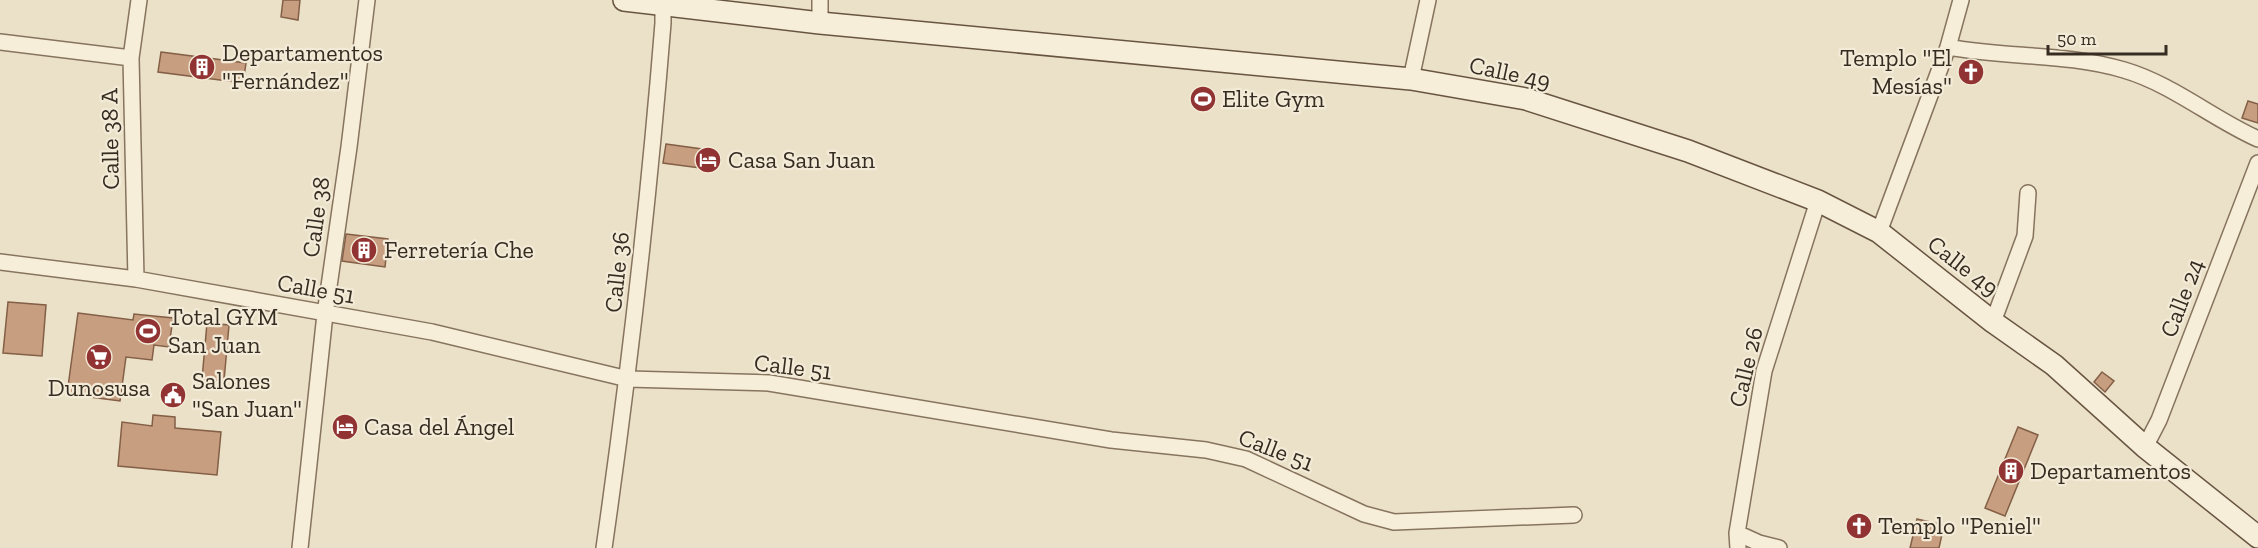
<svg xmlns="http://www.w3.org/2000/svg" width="2258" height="548" font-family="'Zilla Slab',serif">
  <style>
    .building { fill: #c79e80; stroke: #835f46; stroke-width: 1.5 }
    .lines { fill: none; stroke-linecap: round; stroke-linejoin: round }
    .street-casing { stroke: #86745e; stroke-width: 18 }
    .secondary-casing { stroke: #685541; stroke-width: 24 }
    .street { stroke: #f7eeda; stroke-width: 15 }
    .secondary { stroke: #f7eeda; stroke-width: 21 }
    .labels { text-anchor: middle; stroke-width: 4.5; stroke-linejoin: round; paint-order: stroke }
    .poi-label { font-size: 24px; fill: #372c21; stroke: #f3ebd7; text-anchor: start }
    .street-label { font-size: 24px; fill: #372c21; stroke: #f3ebd7 }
  </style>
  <rect width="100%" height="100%" fill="#ebe1c8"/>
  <path class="building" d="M283 0H300L298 20 281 17Z
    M161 52 246 63 243 83 158 72Z
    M2248 101 2258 104V123L2242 118Z
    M666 144 702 149 700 168 663 163Z
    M346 234 388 239 385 267 342 261Z
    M8 302 46 305 42 356 3 353Z
    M78 313 133 320 134 314 173 318 169 347 154 345 152 360 126 357 120 401 67 394Z
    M207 323 229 325 224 381 202 379Z
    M2102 372 2114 381 2105 392 2094 382Z
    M153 415 175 417V428L221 432 217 475 118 466 122 422 152 426Z
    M2018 427 2038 435 2005 516 1985 508Z
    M1917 519 1944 525 1939 548H1910Z"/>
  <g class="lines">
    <defs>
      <path id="street" d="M820 0V23
        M0 42 131 58
        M1948 47C2006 58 2068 53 2124 70 2172 84 2213 119 2258 139
        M1411 79 1428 0
        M1879 232 1948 47 1961 0
        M0 262 136 279 432 332 628 379 769 383 1111 440 1206 450 1246 459 1364 514 1394 522 1574 515
        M136 279 131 58 139 0
        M1993 322 2025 236 2028 193
        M2145 447 2159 420 2258 163
        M1737 533 1759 543 1779 548
        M300 548 325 314 349 147 367 0
        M604 548C629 373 649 199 663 23V0
        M1738 548 1737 533 1764 371 1818 201"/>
      <path id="secondary" d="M624 0 820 23 1411 79 1526 99 1688 151 1818 201 1879 232 1993 322 2054 365 2145 447 2258 537"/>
    </defs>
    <use href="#street" class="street-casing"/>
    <use href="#secondary" class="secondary-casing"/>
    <use href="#street" class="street"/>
    <use href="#secondary" class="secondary"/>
  </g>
  <defs>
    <symbol id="building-disc" viewBox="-11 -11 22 22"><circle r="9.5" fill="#903332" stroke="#f3ebd7"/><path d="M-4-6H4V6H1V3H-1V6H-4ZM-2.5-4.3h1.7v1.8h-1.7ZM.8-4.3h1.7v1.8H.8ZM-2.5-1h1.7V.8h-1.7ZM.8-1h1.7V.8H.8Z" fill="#fff"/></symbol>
    <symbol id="church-disc" viewBox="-11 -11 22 22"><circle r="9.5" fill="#903332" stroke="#f3ebd7"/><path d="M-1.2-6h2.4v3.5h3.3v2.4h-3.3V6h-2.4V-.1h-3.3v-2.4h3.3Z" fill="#fff"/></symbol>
    <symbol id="stadium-disc" viewBox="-11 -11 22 22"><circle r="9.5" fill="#903332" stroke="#f3ebd7"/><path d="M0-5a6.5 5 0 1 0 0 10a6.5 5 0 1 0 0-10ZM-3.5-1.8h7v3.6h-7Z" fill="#fff"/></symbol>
    <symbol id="hotel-disc" viewBox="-11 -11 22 22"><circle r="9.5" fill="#903332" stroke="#f3ebd7"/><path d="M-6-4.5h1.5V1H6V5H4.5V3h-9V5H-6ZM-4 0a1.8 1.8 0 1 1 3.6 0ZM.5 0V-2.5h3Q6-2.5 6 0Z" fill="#fff"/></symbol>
    <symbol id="supermarket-disc" viewBox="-11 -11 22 22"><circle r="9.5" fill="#903332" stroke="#f3ebd7"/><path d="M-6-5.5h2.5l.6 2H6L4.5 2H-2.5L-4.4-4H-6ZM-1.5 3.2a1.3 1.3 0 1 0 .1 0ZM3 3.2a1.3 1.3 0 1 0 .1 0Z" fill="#fff"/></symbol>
    <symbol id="civic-disc" viewBox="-11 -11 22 22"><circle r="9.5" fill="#903332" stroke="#f3ebd7"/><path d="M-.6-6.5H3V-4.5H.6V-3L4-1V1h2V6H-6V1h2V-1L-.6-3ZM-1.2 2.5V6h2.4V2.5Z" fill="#fff"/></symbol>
  </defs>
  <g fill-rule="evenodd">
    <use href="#building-disc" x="187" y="52" width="30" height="30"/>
    <use href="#church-disc" x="1956" y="57" width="30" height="30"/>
    <use href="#stadium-disc" x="1188" y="84" width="30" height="30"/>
    <use href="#hotel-disc" x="693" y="145" width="30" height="30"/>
    <use href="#building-disc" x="349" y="235" width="30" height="30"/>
    <use href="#stadium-disc" x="133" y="316" width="30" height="30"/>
    <use href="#supermarket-disc" x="84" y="342" width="30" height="30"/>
    <use href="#civic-disc" x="158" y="380" width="30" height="30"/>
    <use href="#hotel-disc" x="330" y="412" width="30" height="30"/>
    <use href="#building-disc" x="1996" y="456" width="30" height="30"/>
    <use href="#church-disc" x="1844" y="511" width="30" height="30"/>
  </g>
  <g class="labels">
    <g class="poi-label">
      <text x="222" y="61">Departamentos<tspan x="222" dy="28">"Fernández"</tspan></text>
      <text x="1952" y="66" text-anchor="end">Templo "El<tspan x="1952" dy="28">Mesías"</tspan></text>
      <text x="1222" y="107">Elite Gym</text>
      <text x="728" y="168">Casa San Juan</text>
      <text x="384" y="258">Ferretería Che</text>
      <text x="168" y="325">Total GYM<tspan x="168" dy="28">San Juan</tspan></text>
      <text x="192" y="389">Salones<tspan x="192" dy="28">"San Juan"</tspan></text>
      <text x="99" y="396" text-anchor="middle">Dunosusa</text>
      <text x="364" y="435">Casa del Ángel</text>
      <text x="2030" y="479">Departamentos</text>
      <text x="1878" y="534">Templo "Peniel"</text>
    </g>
    <g class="street-label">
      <text transform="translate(1510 73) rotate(12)" y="8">Calle 49</text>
      <text transform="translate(110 139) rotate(-91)" y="8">Calle 38 A</text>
      <text transform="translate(316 217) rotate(-82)" y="8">Calle 38</text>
      <text transform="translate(1963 266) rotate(38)" y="8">Calle 49</text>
      <text transform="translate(617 272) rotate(-84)" y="8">Calle 36</text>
      <text transform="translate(316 289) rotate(10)" y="8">Calle 51</text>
      <text transform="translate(2182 298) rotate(-69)" y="8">Calle 24</text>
      <text transform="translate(793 367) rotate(7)" y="8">Calle 51</text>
      <text transform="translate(1746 367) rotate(-77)" y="8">Calle 26</text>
      <text transform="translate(1276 450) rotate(21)" y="8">Calle 51</text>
    </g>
  </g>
  <path d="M2048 45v9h118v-9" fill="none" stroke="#372c21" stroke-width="3"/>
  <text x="2057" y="45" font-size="18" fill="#372c21" stroke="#f3ebd7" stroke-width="4.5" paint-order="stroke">50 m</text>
</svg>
